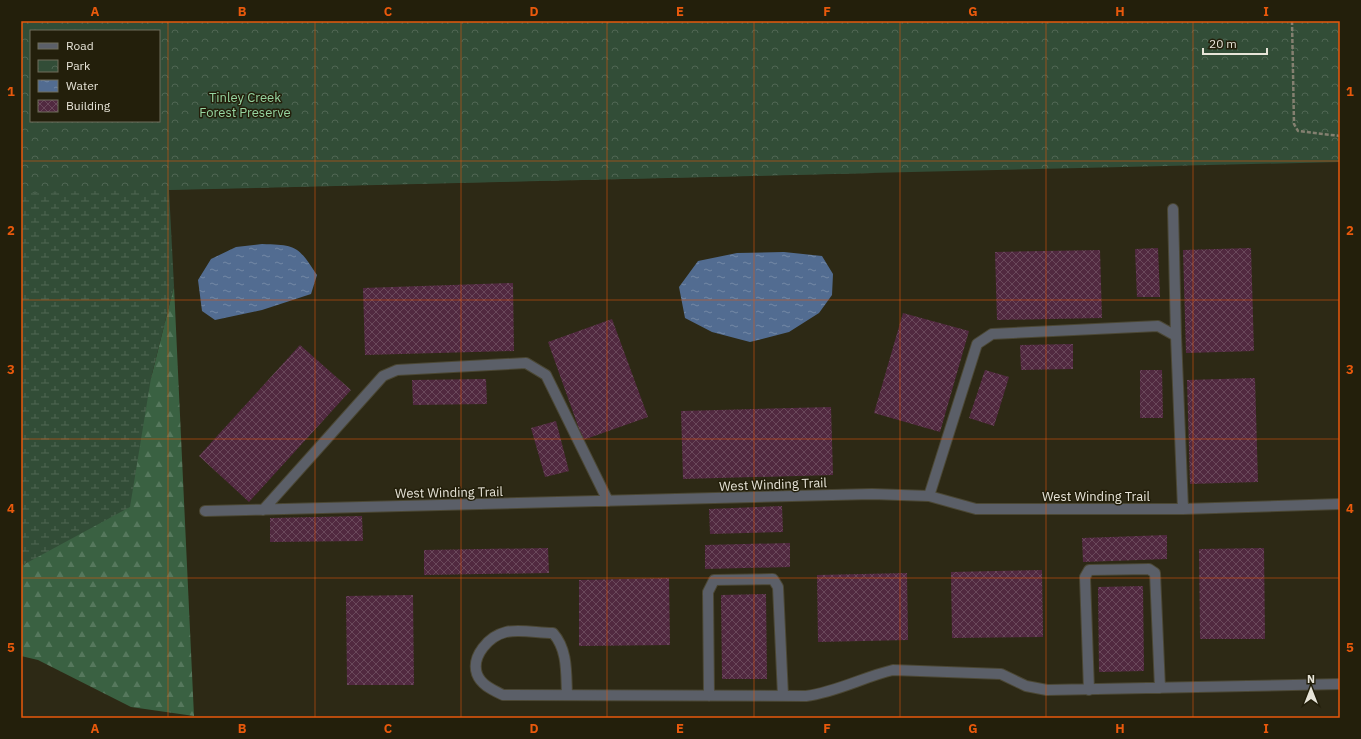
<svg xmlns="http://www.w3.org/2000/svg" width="1361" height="739" font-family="'IBM Plex Sans',sans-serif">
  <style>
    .forest { fill: url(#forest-firs) }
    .wetland { fill: url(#wetland-marsh) }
    .park { fill: url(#park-crowns); fill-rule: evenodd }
    .water { fill: url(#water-ripples) }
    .building { fill: url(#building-cross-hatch) }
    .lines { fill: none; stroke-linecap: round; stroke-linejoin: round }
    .minor-casing { stroke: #4b4734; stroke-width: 12 }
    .path { stroke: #848070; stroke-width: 2.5; stroke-dasharray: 4 2; stroke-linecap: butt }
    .minor { stroke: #5b5f68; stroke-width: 10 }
    .grid { fill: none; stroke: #e8590c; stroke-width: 1; stroke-opacity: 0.55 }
    .labels { text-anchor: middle; stroke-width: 3; stroke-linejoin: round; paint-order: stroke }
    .park-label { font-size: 13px; fill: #96d5a1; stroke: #231f0b }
    .street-label { font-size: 13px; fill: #e7e4d8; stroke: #231f0b }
    .neatline { fill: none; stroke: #e8590c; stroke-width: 1.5 }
    .grid-label { font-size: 13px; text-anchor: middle; font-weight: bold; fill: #e8590c }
  </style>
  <defs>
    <pattern id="forest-firs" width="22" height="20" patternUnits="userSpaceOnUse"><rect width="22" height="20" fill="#3a6142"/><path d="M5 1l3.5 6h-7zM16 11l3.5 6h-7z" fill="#56785d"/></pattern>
    <pattern id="wetland-marsh" width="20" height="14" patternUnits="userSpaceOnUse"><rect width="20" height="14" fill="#324d37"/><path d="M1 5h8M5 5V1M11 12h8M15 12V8" fill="none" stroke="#506653"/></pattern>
    <pattern id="park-crowns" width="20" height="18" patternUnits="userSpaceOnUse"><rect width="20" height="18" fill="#324d37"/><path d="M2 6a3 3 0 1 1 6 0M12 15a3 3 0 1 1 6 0" fill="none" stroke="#506653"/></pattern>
    <pattern id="water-ripples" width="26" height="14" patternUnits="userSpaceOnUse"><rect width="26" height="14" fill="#526c91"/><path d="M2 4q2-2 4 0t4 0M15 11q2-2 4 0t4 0" fill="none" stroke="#7388a5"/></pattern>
    <pattern id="building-cross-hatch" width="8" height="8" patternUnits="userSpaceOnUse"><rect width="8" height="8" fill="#512940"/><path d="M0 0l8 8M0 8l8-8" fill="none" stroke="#6a485b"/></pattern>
  </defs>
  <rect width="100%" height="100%" fill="#2d2915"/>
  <path class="forest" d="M174 286 194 716 131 707 38 660 21 656V566L25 564 151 378Z"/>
  <path class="wetland" d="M159 101 875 173 169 190 174 286 151 378 130 507 21 566V162L159 121Z"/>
  <path class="park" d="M21 21H1340V162L21 193ZM31 31H159V121H31Z"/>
  <path class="water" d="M262 244C297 245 298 246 317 275L311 294 262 310 215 320 202 311 198 280 211 259 236 247Z
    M784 252 822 256 833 274 832 295 819 313 789 332 750 342 712 332 685 318 679 287 698 261 737 253Z"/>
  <path class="building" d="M1158 248 1160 297H1137L1135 249Z
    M1251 248 1254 351 1186 353 1183 250Z
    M1100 250 1102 318 997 320 995 252Z
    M513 283 514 351 365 355 363 288Z
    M903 313 969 331 940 432 874 413Z
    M612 319 648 417 583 440 548 342Z
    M1073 344V369L1021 370 1020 345Z
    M300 345 351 390 249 502 199 456Z
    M985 370 1009 377 994 426 969 418Z
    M1140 370H1162L1163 418H1140Z
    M1255 378 1258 482 1190 484 1187 380Z
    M486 379 487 404 413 405 412 380Z
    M831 407 833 475 683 479 681 411Z
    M556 421 569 471 545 477 531 428Z
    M782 506 783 532 710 534 709 509Z
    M362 516 363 541 270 542V518Z
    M1167 535V559L1083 562 1082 538Z
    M790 543V567L705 569V545Z
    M548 548 549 573 424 575V550Z
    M1264 548 1265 639H1200L1199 549Z
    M1042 570 1043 637 952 638 951 572Z
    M907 573 908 640 818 642 817 575Z
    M669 578 670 645 579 646V580Z
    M1143 586 1144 671 1099 672 1098 587Z
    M766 594 767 679H722L721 595Z
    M413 595 414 685H347L346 596Z"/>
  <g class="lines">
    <defs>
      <path id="minor" d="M1173 209 1176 336
        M929 496 977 344 992 334 1158 326 1176 336 1183 509
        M263 510 383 376 397 370 526 363 546 375 608 501
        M205 511 872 494 929 496 976 509H1183L1340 504
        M1089 690 1085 577 1089 570 1149 569 1155 573 1160 688
        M567 695C566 673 568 650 553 633 538 633 520 629 506 632 489 636 471 656 477 674 481 685 493 690 503 695L806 696C837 692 863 677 893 670L1001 674 1026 686 1047 690 1340 684
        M709 696 708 592 714 580 773 579 778 587 783 696"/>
    </defs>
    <use href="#minor" class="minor-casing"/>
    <path class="path" d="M1292 21 1294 124 1298 131 1340 136"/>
    <use href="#minor" class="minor"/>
  </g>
  <path class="grid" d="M168 21V718M315 21V718M461 21V718M607 21V718M754 21V718M900 21V718M1046 21V718M1193 21V718M21 161H1340M21 300H1340M21 439H1340M21 578H1340"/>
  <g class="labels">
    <g class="park-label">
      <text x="245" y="102">Tinley Creek<tspan x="245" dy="15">Forest Preserve</tspan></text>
    </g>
    <g class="street-label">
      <text transform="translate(773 484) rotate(-2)" y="5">West Winding Trail</text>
      <text transform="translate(449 492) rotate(-1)" y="5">West Winding Trail</text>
      <text x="1096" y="501">West Winding Trail</text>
    </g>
  </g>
  <rect width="1361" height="739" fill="none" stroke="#231f0b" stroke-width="44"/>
  <rect x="30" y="30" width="130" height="92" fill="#231f0b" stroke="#716e5d"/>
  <rect x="38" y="43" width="20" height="6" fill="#5b5f68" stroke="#716e5d"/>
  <text x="66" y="50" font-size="12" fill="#e7e4d8">Road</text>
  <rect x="38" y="60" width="20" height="12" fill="url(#park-crowns)" stroke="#716e5d"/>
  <text x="66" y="70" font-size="12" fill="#e7e4d8">Park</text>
  <rect x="38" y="80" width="20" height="12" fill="url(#water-ripples)" stroke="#716e5d"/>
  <text x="66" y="90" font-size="12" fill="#e7e4d8">Water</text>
  <rect x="38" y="100" width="20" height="12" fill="url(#building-cross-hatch)" stroke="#716e5d"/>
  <text x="66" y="110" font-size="12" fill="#e7e4d8">Building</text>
  <g transform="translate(1311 689)" stroke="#231f0b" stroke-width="3" paint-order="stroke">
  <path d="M0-3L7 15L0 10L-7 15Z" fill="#e7e4d8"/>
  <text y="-6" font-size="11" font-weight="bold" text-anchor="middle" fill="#e7e4d8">N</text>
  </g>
  <path d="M1203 48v6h64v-6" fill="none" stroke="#e7e4d8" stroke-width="2"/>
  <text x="1209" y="48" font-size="12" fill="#e7e4d8" stroke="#231f0b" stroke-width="3" paint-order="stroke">20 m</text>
  <rect x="22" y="22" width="1317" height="695" class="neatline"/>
  <g class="grid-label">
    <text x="95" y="16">A</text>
    <text x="242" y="16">B</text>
    <text x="388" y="16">C</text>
    <text x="534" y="16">D</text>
    <text x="680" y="16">E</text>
    <text x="827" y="16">F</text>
    <text x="973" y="16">G</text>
    <text x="1120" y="16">H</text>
    <text x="1266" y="16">I</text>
    <text x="11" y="96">1</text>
    <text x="1350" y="96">1</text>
    <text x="11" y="235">2</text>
    <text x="1350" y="235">2</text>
    <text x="11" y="374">3</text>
    <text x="1350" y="374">3</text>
    <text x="11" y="513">4</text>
    <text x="1350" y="513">4</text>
    <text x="11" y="652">5</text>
    <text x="1350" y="652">5</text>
    <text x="95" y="733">A</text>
    <text x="242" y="733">B</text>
    <text x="388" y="733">C</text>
    <text x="534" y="733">D</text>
    <text x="680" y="733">E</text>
    <text x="827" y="733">F</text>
    <text x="973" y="733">G</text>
    <text x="1120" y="733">H</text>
    <text x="1266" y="733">I</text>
  </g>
</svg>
